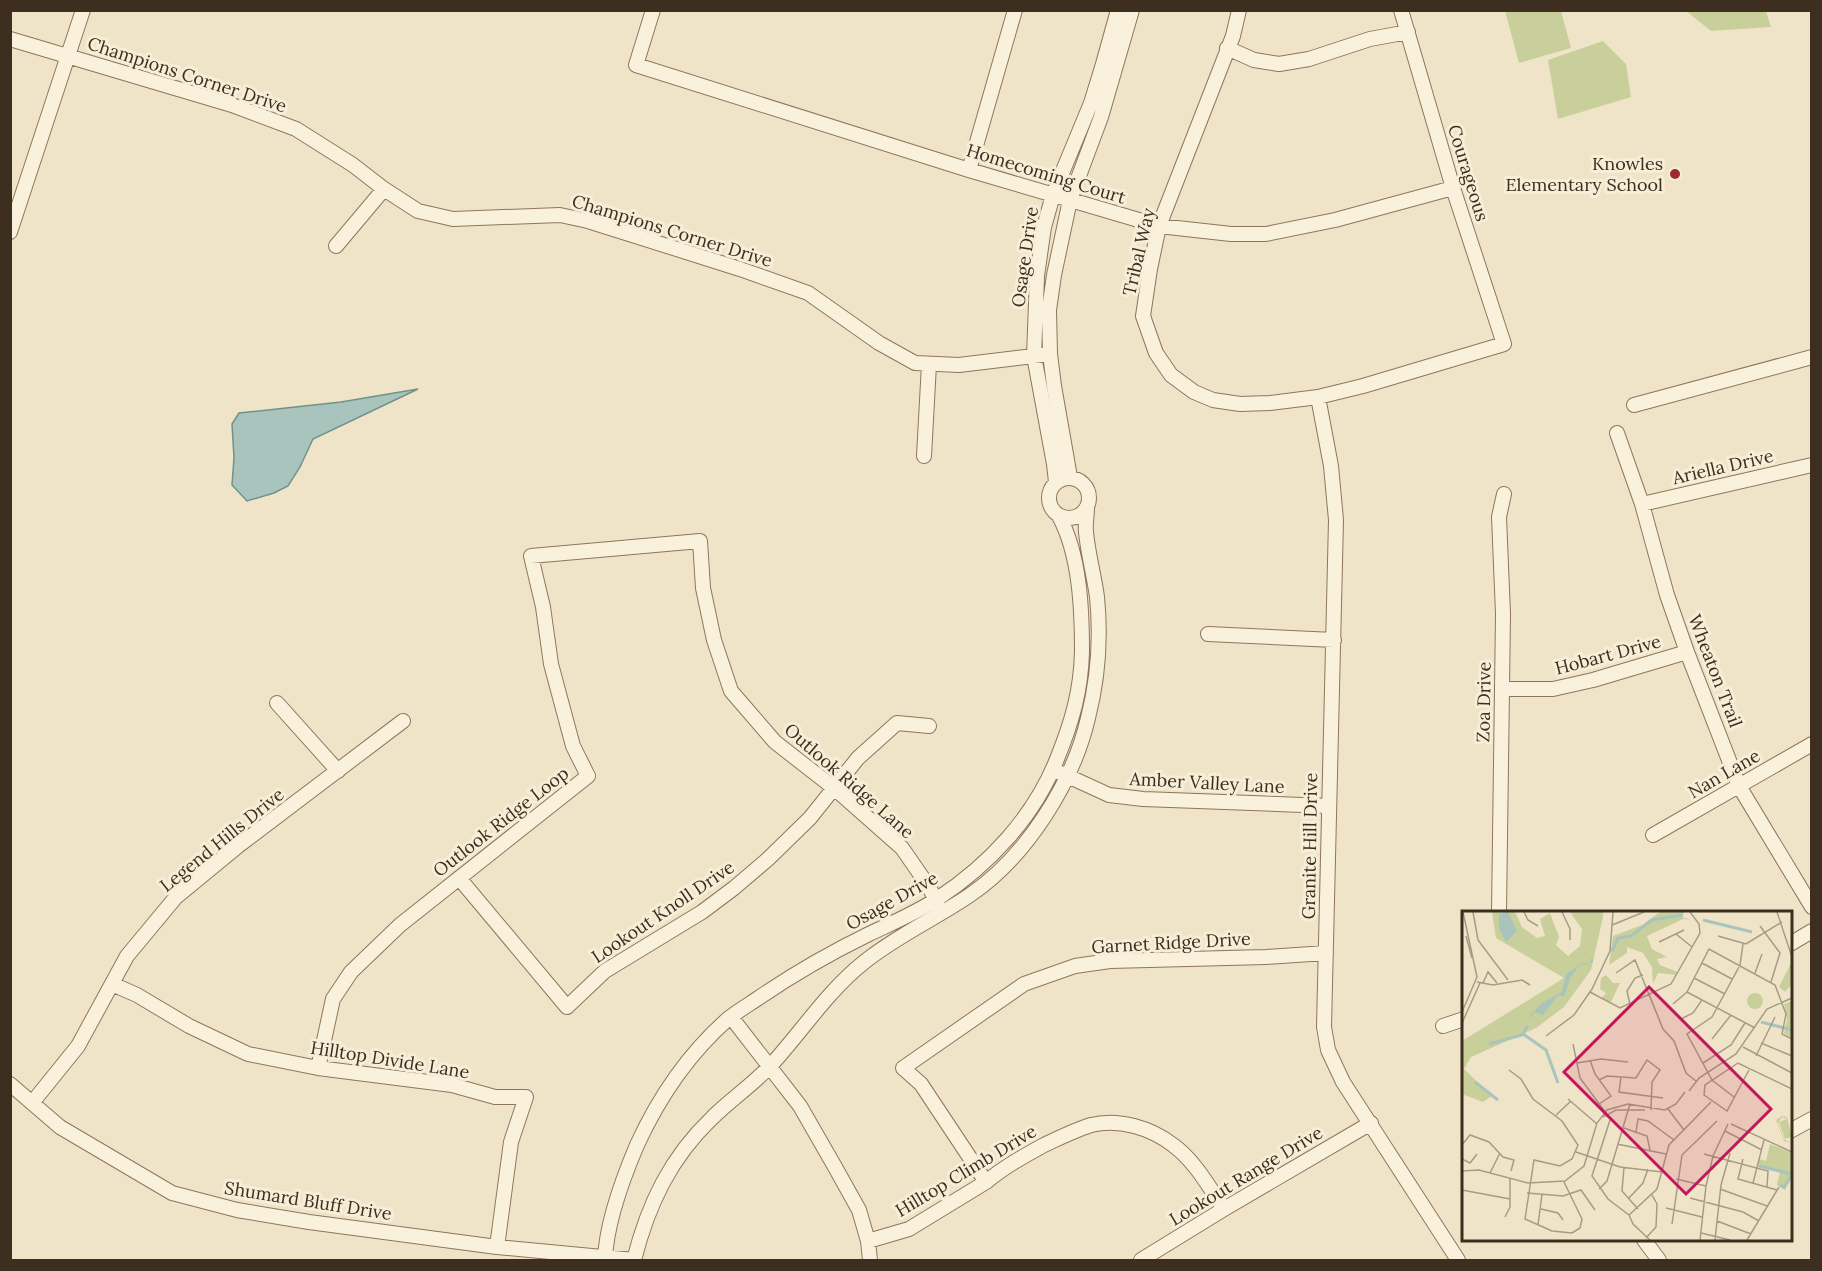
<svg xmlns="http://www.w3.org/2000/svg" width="1822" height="1271" font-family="Lora,serif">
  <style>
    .green { fill: #c9cf9b }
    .water { fill: #a9c4bc; stroke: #6f938a; stroke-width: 1.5 }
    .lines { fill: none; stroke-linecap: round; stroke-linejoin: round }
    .minor-casing { stroke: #8d765c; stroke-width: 16 }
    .minor { stroke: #faf1dc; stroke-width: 14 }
    .poi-dot { fill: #9e2a2b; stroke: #f7eed8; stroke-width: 2 }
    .labels { text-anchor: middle; stroke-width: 6; stroke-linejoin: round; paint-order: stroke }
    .street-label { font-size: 18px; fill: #3d2e20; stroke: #f7eed8 }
    .poi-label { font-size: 18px; fill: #3d2e20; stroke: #f7eed8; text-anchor: end }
    .inset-river { fill: none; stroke: #a9c4bc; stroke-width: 3 }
    .inset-road { fill: none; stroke: #a89b85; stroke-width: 1.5 }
    .view { fill: #c2185b; fill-opacity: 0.15; stroke: #c2185b; stroke-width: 3 }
    .inset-edge { fill: none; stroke: #3d2e20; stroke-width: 3 }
  </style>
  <rect width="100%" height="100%" fill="#f0e4c8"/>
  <path class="green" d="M1505 11H1561L1571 48 1519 63Z
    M1686 11H1766L1771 27 1711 31Z
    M1603 41 1626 64 1631 97 1558 119 1548 60Z"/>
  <path class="water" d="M418 389 313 439 300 467 288 486 274 493 247 501 232 485 234 458 232 424 239 413 341 402Z"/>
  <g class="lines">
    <defs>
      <path id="minor" d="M653 10 636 65 969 170 1159 226 1231 234H1266L1335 220 1453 188
        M1239 10 1233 36 1159 226 1150 269 1143 316 1156 353 1171 375 1194 392 1213 400 1240 404 1270 403 1318 397 1363 386 1504 344 1453 188 1401 10
        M10 39 232 105 296 129 353 165 384 189 418 211 453 219 560 215 588 221 740 269 808 293 879 343 915 363 959 365 1050 354
        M1227 48 1254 60 1279 64 1309 59 1370 39 1408 32
        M969 170 1015 10
        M10 232 83 10
        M336 246 384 189
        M1318 397 1331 466 1336 520 1324 1027 1328 1050 1343 1082 1458 1260
        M1634 405 1812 357
        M1617 433 1642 504 1667 595 1687 652 1739 786 1812 907
        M924 456 929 364
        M1070 477 1054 386 1050 354 1049 310 1054 275 1070 200 1101 117 1132 10
        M1049 498a20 20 0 1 1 40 0a20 20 0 1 1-40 0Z
        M1056 482 1054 464 1034 356 1037 276 1044 227 1053 195 1091 103 1103 64 1118 10
        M1642 504 1812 465
        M1208 634 1334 640
        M1502 689H1553L1593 680 1687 652
        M277 703 338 771
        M1061 773 1109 795 1143 799 1329 806
        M1653 835 1812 744
        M459 878 567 1007 605 971 702 912 734 888 768 859 810 818 858 758 897 723 929 726
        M1499 912 1503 614 1499 517 1504 494
        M1790 944 1812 931
        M112 984 137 995 189 1026 248 1054 318 1068 452 1085 495 1097H526L511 1142 497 1247
        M731 1017 800 1106 835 1167 859 1210 868 1241 870 1260
        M1443 1026 1464 1019
        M318 1068 333 999 351 972 400 925 588 776 573 746 551 664 543 607 531 556 700 541 703 588 714 640 731 691 775 742 834 788 902 848 929 887 942 912
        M10 1084 60 1127 172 1193 237 1210 309 1222 497 1247 634 1260C648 1205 670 1158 712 1118 731 1099 754 1084 772 1064 802 1031 828 991 863 963 896 936 935 919 970 895 1026 857 1073 783 1088 718 1098 679 1101 637 1097 597 1094 575 1088 554 1086 532 1085 524 1087 516 1087 508
        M32 1103 78 1046 127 956 176 897 238 846 403 721
        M1790 1131 1812 1119
        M986 1182 921 1084 903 1068 1024 984 1075 966 1110 961 1266 957 1326 953
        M1644 1240 1659 1260
        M868 1241 909 1229 986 1182C1004 1167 1024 1156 1044 1145 1059 1138 1075 1130 1091 1125 1119 1118 1151 1128 1173 1145 1195 1161 1209 1187 1224 1209
        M605 1260C606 1225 623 1178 637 1145 659 1097 689 1053 729 1018 738 1011 748 1005 757 999 792 975 830 953 869 934 892 923 916 913 937 899 989 865 1034 817 1057 759 1072 722 1081 691 1082 652 1082 609 1080 555 1059 516
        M1141 1260 1224 1209 1371 1123"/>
    </defs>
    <use href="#minor" class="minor-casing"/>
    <use href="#minor" class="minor"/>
  </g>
  <circle class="poi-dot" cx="1675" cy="174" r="6"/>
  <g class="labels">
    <g class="street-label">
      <text transform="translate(187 75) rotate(18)" y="6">Champions Corner Drive</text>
      <text transform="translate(1468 173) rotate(73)" y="6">Courageous</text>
      <text transform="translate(1046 174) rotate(17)" y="6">Homecoming Court</text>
      <text transform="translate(672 231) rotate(17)" y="6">Champions Corner Drive</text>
      <text transform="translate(1139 252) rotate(-77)" y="6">Tribal Way</text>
      <text transform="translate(1025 257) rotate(-82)" y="6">Osage Drive</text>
      <text transform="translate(1723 467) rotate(-13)" y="6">Ariella Drive</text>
      <text transform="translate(1608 655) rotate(-15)" y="6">Hobart Drive</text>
      <text transform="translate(1715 671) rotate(69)" y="6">Wheaton Trail</text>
      <text transform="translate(1484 702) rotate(-89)" y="6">Zoa Drive</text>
      <text transform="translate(1724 774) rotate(-30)" y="6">Nan Lane</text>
      <text transform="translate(849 781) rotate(41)" y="6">Outlook Ridge Lane</text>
      <text transform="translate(1207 783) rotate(3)" y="6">Amber Valley Lane</text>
      <text transform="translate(501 822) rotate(-38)" y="6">Outlook Ridge Loop</text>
      <text transform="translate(222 840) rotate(-39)" y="6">Legend Hills Drive</text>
      <text transform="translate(1310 846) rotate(-89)" y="6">Granite Hill Drive</text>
      <text transform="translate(892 901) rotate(-29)" y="6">Osage Drive</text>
      <text transform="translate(663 912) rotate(-34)" y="6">Lookout Knoll Drive</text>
      <text transform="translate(1171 943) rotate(-3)" y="6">Garnet Ridge Drive</text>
      <text transform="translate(390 1060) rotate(9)" y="6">Hilltop Divide Lane</text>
      <text transform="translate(966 1171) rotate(-31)" y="6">Hilltop Climb Drive</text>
      <text transform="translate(1246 1176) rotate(-31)" y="6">Lookout Range Drive</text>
      <text transform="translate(308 1201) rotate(9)" y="6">Shumard Bluff Drive</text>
    </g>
    <g class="poi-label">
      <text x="1663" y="170">Knowles<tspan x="1663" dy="21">Elementary School</tspan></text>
    </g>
  </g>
  <g transform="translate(1462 911)">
    <rect width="330" height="330" fill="#f0e4c8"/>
    <path d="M30 1H53L60 16 75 27 83 25 78 8 88 2 97 26 94 34 106 45 118 35 120 18 108 1H141V6L129 59 102 96 74 117 9 146 2 158 30 185 21 191 0 183V130L102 67 34 27ZM198 1H222L220 6 229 9 221 8 185 25 190 38 205 46 195 48 198 54 216 61 214 64 196 62 191 73 190 56 181 42 165 36V42L147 54 151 25 180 14ZM329 52 330 73 323 81 317 76ZM144 64 151 72H158L149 91 140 87 144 82 138 78 139 67ZM285 90a8 8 0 1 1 16 0a8 8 0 1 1-16 0ZM330 90V127L322 122 325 109 322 93ZM320 206 316 212 322 228 329 232 322 230 314 209 320 205 325 206 330 226 323 228 317 211 325 208ZM308 233 330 242V266L323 279 315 274 318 260 296 256 297 248 304 250Z" fill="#c9cf9b"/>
    <path d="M46 1 55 20 44 31 37 18V3ZM128 48H131V51L117 55 108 67 102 86 96 84 81 104 72 101 68 109 69 103 80 92 100 81 104 63 119 53 129 51Z" fill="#a9c4bc"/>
    <path class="inset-river" d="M241 9 290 21M150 40 156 27 169 25 190 9 221 4M299 111 330 119M61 123 84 139 96 172M27 133 60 124 66 115M13 171 36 189M297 255 330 263M318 274 322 276 330 264"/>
    <path class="inset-road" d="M11 1 16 29 46 69M62 1 66 9 76 15M100 1 108 18V29M315 1 330 46M150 14 182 1M298 15 318 42 309 71M214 23 230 36M4 25 10 47M256 25 284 33 320 11M197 31 222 19M240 52 270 68M154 62 173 49 201 118 212 130 224 162 234 170M293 62 300 43M232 67 263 83M15 71 31 74 60 69 68 74M21 72 26 61 35 72M128 81 158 97 209 73 238 22 237 13 228 1M225 81 293 117M211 93 225 81 247 38 313 74 324 103 320 123 330 128M168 94 165 80 173 67 181 64M0 101 15 66 1 1M219 108 231 102 240 89M0 112 18 72M84 125 112 104 130 78 148 40 151 1M250 128 269 104M299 132 330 145M111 133 118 167 144 202M281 136 330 162M294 145 313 106M128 149 133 163 149 185 137 193M115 152 139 148 166 151M241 152 269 134 283 112M47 159 59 168 71 188 100 210 116 234 110 248 98 255 72 249 63 308 90 320 110 322 118 317 120 308 102 271M287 159 265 200 242 184 243 174 276 152 330 178M159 166 157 181 201 187M137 169 145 165 174 167 185 149 198 159 190 171 189 199M227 180 237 167 274 143 305 98 330 87M272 186 250 169 225 123 250 106 278 54 281 33M106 188 135 213M206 198 222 219M94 204 109 190M141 206 154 199H183M148 209 130 265 146 288 167 304 195 278 207 234 249 191M269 213 330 241M162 217 185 225 188 239M263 220 300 239M174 221 176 208 186 210 212 229M155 233 204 243M0 234 8 224 27 231 41 246 52 249 49 260M114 241 158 256 200 261M242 243 306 260 305 276M0 248 8 252 15 243M281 248 276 268 315 279M162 256 160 280 176 298M0 260 17 259 66 272 103 270 122 255 135 212 145 199 166 193 203 199 214 193 223 181M28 262 38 242M214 268 244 275M291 272 302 229M137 278 145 270 168 193M258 278 305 295M0 279 48 288M65 282 101 285 119 279 133 299M228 287 281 301 297 310M166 288 181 272 186 258M204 297 240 306M79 298 96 302 101 309M167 304 171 313 188 329M43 306 48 296V268M255 310 289 323M210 313 220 244 255 210M76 314 80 283M239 322 268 329M184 327 194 316 195 293 190 284M238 329 244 275 251 245 266 213M253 329 259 274 268 242M285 329 317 276"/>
    <path class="view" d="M187 76 309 198 224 283 102 161Z"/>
    <rect width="330" height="330" class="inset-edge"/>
  </g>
  <rect width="1822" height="1271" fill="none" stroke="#3d2e20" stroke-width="24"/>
</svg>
